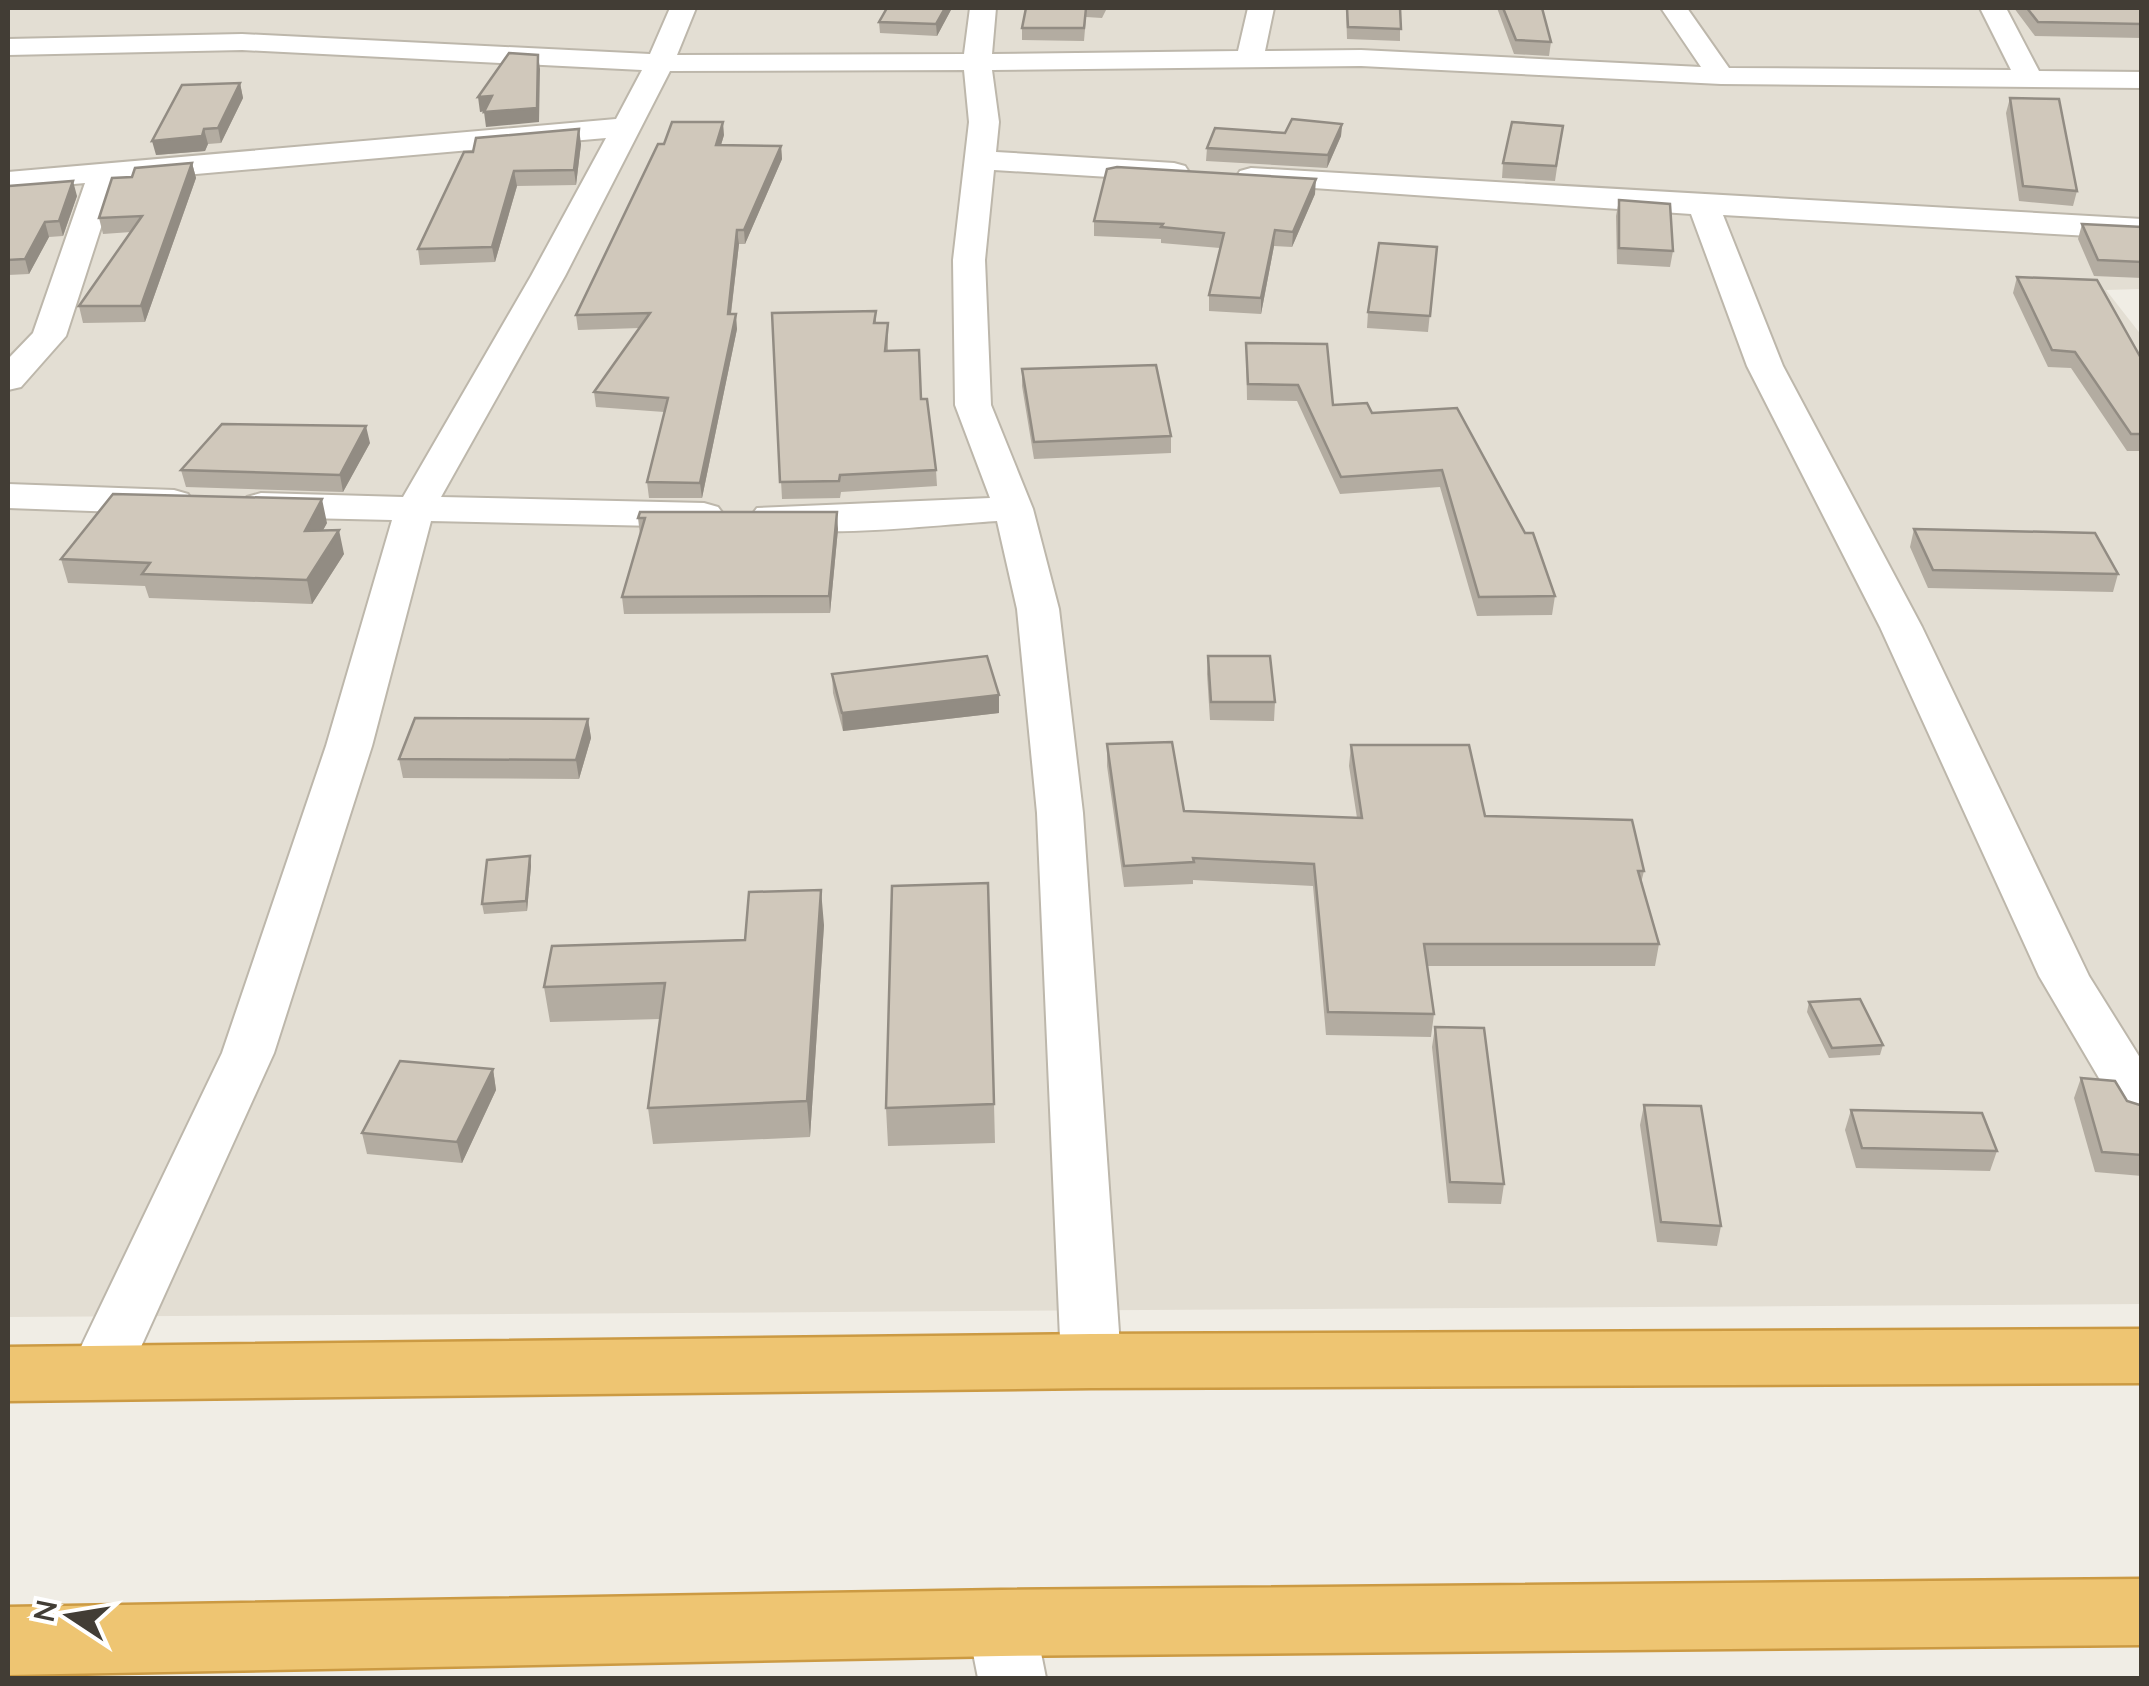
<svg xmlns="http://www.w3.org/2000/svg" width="2149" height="1686" font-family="Lato,sans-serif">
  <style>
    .residential { fill: #e3ded3 }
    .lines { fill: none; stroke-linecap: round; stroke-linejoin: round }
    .street-casing { stroke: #bdb7ab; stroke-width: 4 }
    .highway-casing { stroke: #cb9a43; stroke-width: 5 }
    .street { fill: #fff; fill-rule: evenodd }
    .highway { fill: #eec572; fill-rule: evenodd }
    .wall { fill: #b3aca1 }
    .shaded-wall { fill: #928c83 }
    .building { fill: #d0c8bb; stroke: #928c83; stroke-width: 2.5 }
  </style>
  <rect width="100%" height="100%" fill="#f0ede5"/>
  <path class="residential" d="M8 8H2141V289L2106 290 2142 336 2141 1304 8 1317Z"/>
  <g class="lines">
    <defs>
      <path id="street" d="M670 8H696L677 55 964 54 970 8H996L992 54 1238 51 1248 8H1274L1265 51 1361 50 1701 67 1661 8H1687L1729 68 2011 70 1980 8H2006L2039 71 2142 72V88L1721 84 1361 66 992 70 999 122 996 152 1174 163 1185 166 1189 172 1185 178 1174 181 994 170 985 260 991 405 1033 509 1059 609 1083 813 1121 1361 1112 1378 1091 1384 1070 1378 1061 1361 1037 813 1017 609 997 521C931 525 819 540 757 524L751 516 757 508 990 498 955 405 953 260 969 122 964 70 670 71 565 276 441 497 704 503 718 507 724 515 718 523 704 527 431 521 372 746 274 1053 121 1391 99 1398 77 1391 68 1374 222 1053 326 746 392 520 261 517 247 513 242 505 247 497 261 493 403 497 531 276 606 138 116 181 66 336 21 387 8 390V359L33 333 85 183 8 190V172L616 119 642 70 242 50 8 55V39L242 34 650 54Z
        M1251 168 2142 219V239L1723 215 1783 366 1922 627 2089 976 2142 1061V1124L2123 1119 2039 976 1880 627 1747 366 1691 214 1240 183 1236 177 1240 171Z
        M8 484 174 490 188 494 193 502 188 510 174 514 8 508Z
        M1001 1594 1025 1603 1035 1623 1046 1678H978L967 1623 977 1603Z"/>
      <path id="highway" d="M2142 1329V1383L1091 1388 8 1401V1347L1091 1334Z
        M2142 1579V1645L1001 1656 8 1675V1607L1001 1590Z"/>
    </defs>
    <use href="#street" class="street-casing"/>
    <use href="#highway" class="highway-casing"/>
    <use href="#street" class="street"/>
    <use href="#highway" class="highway"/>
  </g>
  <path class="wall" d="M952 8 937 36 880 33 879 22Z
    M1026 8H1107L1102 18 1086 17 1084 41 1022 40V28Z
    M1346 8H1400V41L1347 39Z
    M1497 8H1542L1551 42 1549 56 1514 54Z
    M2014 8H2142V38L2035 36Z
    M240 83 243 98 221 143 208 144 205 151 156 155Z
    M2010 98 2077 191 2073 206 2019 201 2006 113Z
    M1342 124 1341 136 1327 168 1206 161 1207 148Z
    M724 135 721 145 781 146 782 159 745 244H739L731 314 737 329 702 498H649L647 482 664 412 596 407 594 392 640 328 578 330 576 315 664 144Z
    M1561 141 1555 181 1502 178 1503 163Z
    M581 144 576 185 517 186 495 262 420 265 418 249 464 152Z
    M192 163 196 178 145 322 83 323 79 306 131 232 103 234 99 218 132 177Z
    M8 188 77 196 63 236 49 237 29 274 8 275Z
    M1315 194 1292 247 1274 246 1261 314 1209 311V295L1220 248 1161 243V239L1094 236V221Z
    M1619 200 1673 251 1670 267 1617 264 1616 216Z
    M2082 224 2142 227V278L2094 276 2078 239Z
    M1437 247 1428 332 1367 328 1368 312Z
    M2017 277 2142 360V454L2140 451H2127L2071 368 2048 367 2013 293Z
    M876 311V323H888V351L921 399 936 470 937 486 841 492 840 498 782 499 772 313Z
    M1246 343 1333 405 1372 413 1457 408 1555 596 1552 615 1477 616 1440 487 1340 494 1297 401 1247 400Z
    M1022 369 1171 436V453L1034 459 1022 386Z
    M370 443 343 492 186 487 181 470Z
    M638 518 838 529 830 613 624 614 622 597 640 535Z
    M327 523 323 530 344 554 312 604 149 598 145 586 68 583 61 559Z
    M1914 529 2118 574 2113 592 1928 588 1910 547Z
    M1208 656 1275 702 1274 721 1210 720 1207 674Z
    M832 674 999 713 843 731 833 693Z
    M588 719 591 738 579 779 403 778 399 759Z
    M1107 744 1184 811 1357 818 1349 766 1351 745 1485 816 1644 871 1641 883 1659 944 1655 966H1427L1434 1014 1431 1037 1326 1035 1313 886 1193 880V884L1124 887 1107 766Z
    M530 856 531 866 527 911 484 914 482 904Z
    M824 925 810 1137 653 1144 648 1108 660 1019 550 1022 544 987 745 940Z
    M1809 1002 1883 1045 1880 1055 1829 1058 1807 1012Z
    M1435 1027 1504 1184 1501 1204 1448 1203 1432 1047Z
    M493 1069 496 1090 462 1163 367 1154 362 1133Z
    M2081 1078 2127 1101 2142 1110V1176L2095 1172 2074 1098Z
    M994 1104 995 1143 888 1146 886 1108Z
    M1644 1105 1721 1226 1717 1246 1657 1242 1640 1125Z
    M1851 1110 1997 1151 1990 1171 1856 1168 1845 1130Z"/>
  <path class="shaded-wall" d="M945 8H952L937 36 936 24Z
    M538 55 540 69 539 122 486 127 484 112Z
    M240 83 243 98 221 143 218 128Z
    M492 96 494 110 480 112 478 97Z
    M723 122 724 135 717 158 716 145Z
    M1342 124 1341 136 1327 168 1328 155Z
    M204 129 208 144 205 151 156 155 152 141Z
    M579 129 581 144 576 185 574 170Z
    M781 146 782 159 745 244 744 230Z
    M192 163 196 178 145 322 141 306Z
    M514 171 517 186 495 262 492 247Z
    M1316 179 1315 194 1292 247 1293 232Z
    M73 181 77 196 63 236 59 221Z
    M45 222 49 237 29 274 25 259Z
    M737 230 739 244 729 329 728 314Z
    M1275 230 1274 246 1261 314V298Z
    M736 314 737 329 702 498 700 483Z
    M366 426 370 443 343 492 340 475Z
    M322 499 327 523 310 554 305 531Z
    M837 512 838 529 830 613 829 596Z
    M339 530 344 554 312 604 307 580Z
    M999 695V713L843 731 842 713Z
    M588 719 591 738 579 779 576 760Z
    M530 856 531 866 527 911 526 901Z
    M821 890 824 925 810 1137 807 1101Z
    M493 1069 496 1090 462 1163 457 1142Z"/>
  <path class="building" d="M887 8H945L936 24 879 22Z
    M1026 8H1086L1084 28H1022Z
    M1347 8H1400L1401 29 1348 27Z
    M1503 8H1542L1551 42 1516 40Z
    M2027 8H2142V24L2038 22Z
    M509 53 538 55 537 108 484 112 492 96 478 97Z
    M240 83 218 128 204 129 202 136 152 141 182 85Z
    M2010 98 2059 99 2077 191 2023 186Z
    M1292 119 1342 124 1328 155 1207 148 1215 128 1285 133Z
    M672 122H723L716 145 781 146 744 230H737L728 314H736L700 483 647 482 668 398 594 392 650 313 576 315 658 144H664Z
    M1512 122 1563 126 1556 166 1503 163Z
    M579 129 574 170 514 171 492 247 418 249 464 152H473L476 138Z
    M192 163 141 306H79L142 216 99 218 112 178 132 177 135 168Z
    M1117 167 1316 179 1293 232 1275 230 1261 298 1209 295 1224 233 1161 227 1163 224 1094 221 1107 169Z
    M73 181 59 221 45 222 25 259 8 260V188L9 186Z
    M1619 200 1670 204 1673 251 1619 248Z
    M2082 224 2142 227V262L2098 260Z
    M1379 243 1437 247 1430 316 1368 312Z
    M2017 277 2097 280 2142 360V434H2131L2075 352 2052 350Z
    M876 311 874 323H888L885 351 919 350 921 399H927L936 470 840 475 839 481 780 482 772 313Z
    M1246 343 1327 344 1333 405 1367 403 1372 413 1457 408 1525 533H1533L1555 596 1479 597 1442 470 1341 477 1298 385 1248 384Z
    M1156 365 1171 436 1034 442 1022 369Z
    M222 424 366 426 340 475 181 470Z
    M113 494 322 499 305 531 339 530 307 580 142 574 150 563 61 559Z
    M640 512H837L829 596 622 597 645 518H638Z
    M1914 529 2095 533 2118 574 1933 570Z
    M987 656 999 695 842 713 832 674Z
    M1208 656H1270L1275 702H1211Z
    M415 718 588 719 576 760 399 759Z
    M1172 742 1184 811 1362 818 1351 745H1469L1485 816 1632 820 1644 871H1638L1659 944H1424L1434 1014 1328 1012 1314 864 1193 858 1194 862 1124 866 1107 744Z
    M530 856 526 901 482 904 487 860Z
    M988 883 994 1104 886 1108 892 886Z
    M821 890 807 1101 648 1108 665 983 544 987 552 946 745 940 749 892Z
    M1860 999 1883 1045 1832 1048 1809 1002Z
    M1435 1027 1484 1028 1504 1184 1450 1182Z
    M400 1061 493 1069 457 1142 362 1133Z
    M2081 1078 2115 1081 2127 1101 2140 1105 2142 1110V1155L2102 1152Z
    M1644 1105 1701 1106 1721 1226 1661 1222Z
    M1851 1110 1982 1113 1997 1151 1862 1148Z"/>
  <rect width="2149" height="1686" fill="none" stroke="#423d35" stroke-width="20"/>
  <g transform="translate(70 1616) rotate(282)" stroke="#ffffff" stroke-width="8" paint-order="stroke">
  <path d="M0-8L18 38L0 25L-18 38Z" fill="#423d35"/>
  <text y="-15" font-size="28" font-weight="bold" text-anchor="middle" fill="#423d35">N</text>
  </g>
</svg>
